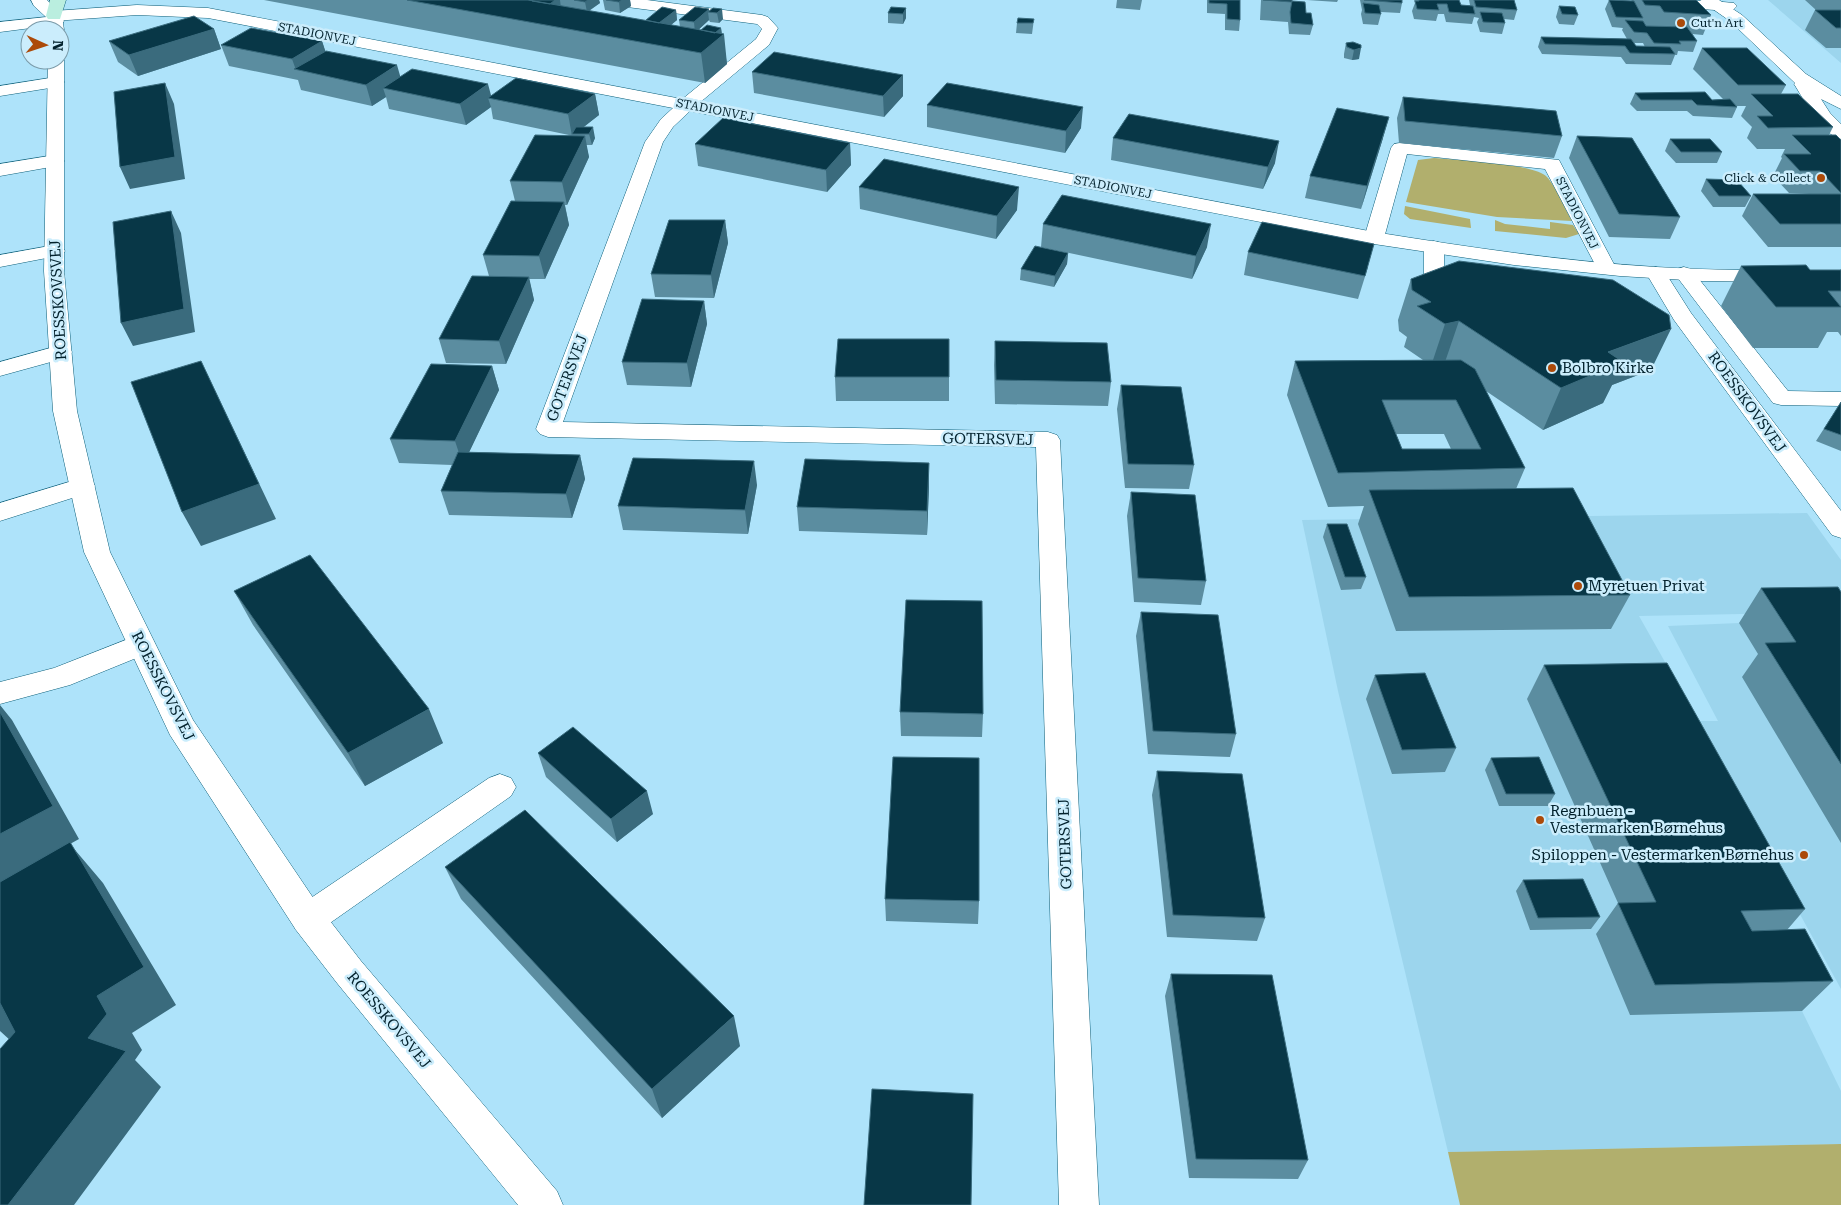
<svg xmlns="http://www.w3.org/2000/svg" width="1841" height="1205" font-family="'Roboto Serif',serif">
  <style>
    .built { fill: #9cd5ed }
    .green { fill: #b1af6d }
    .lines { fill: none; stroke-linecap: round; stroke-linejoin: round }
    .service-casing { stroke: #0e607a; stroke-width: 1 }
    .minor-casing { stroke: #0e607a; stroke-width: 1 }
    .tertiary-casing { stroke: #0e607a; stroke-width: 1 }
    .secondary-casing { stroke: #0e607a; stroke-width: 1 }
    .service { fill: #fff; fill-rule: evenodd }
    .minor { fill: #fff; fill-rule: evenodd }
    .tertiary { fill: #fff; fill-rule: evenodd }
    .secondary { fill: #baeedf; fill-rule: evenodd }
    .wall { fill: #5b8da0; fill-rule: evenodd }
    .shaded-wall { fill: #3a6b7d }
    .building { fill: #083747; stroke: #3a6b7d; fill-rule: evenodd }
    .poi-dot { fill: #ac4a09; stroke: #cbedfc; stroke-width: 2 }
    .labels { text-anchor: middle; stroke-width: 5; stroke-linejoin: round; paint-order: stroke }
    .far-poi-label { font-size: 12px; fill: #02212c; stroke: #cbedfc; text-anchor: start }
    .far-street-label { font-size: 12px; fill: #02212c; stroke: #cbedfc }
    .street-label { font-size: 15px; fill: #02212c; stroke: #cbedfc }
    .poi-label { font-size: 15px; fill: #02212c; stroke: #cbedfc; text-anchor: start }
  </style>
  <rect width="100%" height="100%" fill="#aee3fa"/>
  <path class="built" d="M1768 0H1841V63Z
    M1807 513 1841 560V612L1639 616 1678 685 1532 688 1536 699 1802 1011 1841 1091V1144L1448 1152 1338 691 1302 520Z
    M1739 623 1841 667V989L1694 721H1718L1668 626Z"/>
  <path class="green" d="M1434 158C1455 160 1534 163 1547 177 1554 184 1566 210 1572 221L1497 217 1406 202 1418 160Z
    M1405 206 1470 219 1471 228 1410 219 1404 214Z
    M1495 220 1505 224 1550 229V222L1573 225 1579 234 1566 238 1495 231Z
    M1841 1144V1205H1460L1448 1152Z"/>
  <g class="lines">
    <defs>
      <path id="service" d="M604 0H647L762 15 768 17 778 28 769 45 692 109 686 110 680 109 677 105 680 101 756 39 762 29 757 24 612 5 607 3Z
        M56 16 62 18 64 21 62 24 0 32V22Z
        M56 77 62 78 64 82 62 86 0 96V86Z
        M1400 143 1559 160 1616 268 1613 272 1606 274 1599 272 1545 169 1407 154 1384 238 1381 242 1374 244 1367 242 1364 238 1391 148 1394 144Z
        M55 155 62 157 64 161 62 165 0 176V164Z
        M1434 241 1441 243 1444 247V276L1453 285 1466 287 1469 292 1466 297 1458 298 1439 296 1424 277V247L1427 243Z
        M55 245 62 247 65 251 62 255 0 267V255Z
        M1656 267 1663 269 1691 313 1841 511V538L1832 535 1674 320 1646 273 1649 269Z
        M1684 267 1691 269 1788 391 1841 392V406L1781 405 1773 403 1674 273 1677 269Z
        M61 345 69 347 72 352 69 357 0 376V362Z
        M82 478 91 480 95 486 91 492 0 521V503Z
        M141 634 151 638 155 645 151 652 70 685 0 704V682L54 668Z
        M500 774 511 778 516 787 511 796 320 930 308 934 296 930 291 919 296 908 489 778Z"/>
      <path id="minor" d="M1637 0C1667 0 1706 0 1734 3L1737 6 1734 9 1729 11 1645 5 1640 3Z
        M137 5 208 8 1374 232C1467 247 1561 261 1656 267 1717 271 1779 270 1841 271V283L1702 281 1620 276 1514 265 1374 244 690 111 673 127 663 142 563 422 1048 432 1057 435 1060 440 1099 1205H1059L1036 447 548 437 540 434 536 429 645 142 661 119 673 108 208 18 137 15 54 21 48 19 46 16 48 13 54 11Z"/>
      <path id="tertiary" d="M31 0H47L62 16 64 30 62 33 60 34V30H48L46 17 34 6Z
        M1700 0H1719L1742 15 1806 74 1841 96V109L1821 99 1830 113 1841 124V139C1821 134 1805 101 1794 84L1795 83 1730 21Z
        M60 56 64 60V271L77 411 110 552 193 720 320 908 361 961 557 1191 563 1205H518L337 983 296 930 170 735 84 552 53 411 44 271 48 60H60Z"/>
      <path id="secondary" d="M50 0H66L60 19H48L46 16Z"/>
    </defs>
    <use href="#service" class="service-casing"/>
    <use href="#minor" class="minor-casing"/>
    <use href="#tertiary" class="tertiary-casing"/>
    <use href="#secondary" class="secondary-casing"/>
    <use href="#service" class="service"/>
    <use href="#minor" class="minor"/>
    <use href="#tertiary" class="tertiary"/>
    <use href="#secondary" class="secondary"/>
  </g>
  <path class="wall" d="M264 0H599L600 3 589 11 646 21 676 10 677 20 671 25 680 27 679 20 709 9V11L713 8 723 19 719 23 710 22 709 20 698 30H701L721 28 727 64 705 83Z
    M603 0H630L631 6 620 13 605 10Z
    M1117 0H1142L1140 10 1116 8Z
    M1207 0H1240V20L1239 31 1225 30V14L1207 13Z
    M1261 0H1292V1L1306 13 1313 25 1310 35 1289 34 1288 22 1260 20Z
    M1307 0H1338L1337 2Z
    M1360 0H1402V3L1400 13 1381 12V14L1378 25 1363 24 1361 14 1362 10Z
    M1414 0H1459L1461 5H1470L1469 0H1514L1517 10 1514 20 1504 19 1505 23 1502 34 1480 32 1477 22 1479 18 1474 17 1472 24 1446 22 1444 14H1438L1436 21 1414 19 1412 11 1415 3Z
    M1609 0 1631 1 1632 0H1696L1711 15 1703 35 1692 34 1697 41 1693 52 1678 51 1677 55H1675L1671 65 1626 64 1621 57 1542 54 1538 47 1541 37 1627 39 1622 30 1623 28 1612 27 1605 9ZM1634 43H1643L1645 47 1636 46Z
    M1805 0H1841V48H1826L1805 30 1815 10H1816Z
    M1559 6 1578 15 1574 25 1559 24 1556 17Z
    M906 8V18L903 24 888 23V13Z
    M1034 19 1032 34 1016 33 1017 23Z
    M214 29 221 49 138 76 118 62 109 41Z
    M322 41 325 51 400 77 491 96 595 94 599 115 583 127 595 138 592 145H586L589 157 567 205H565L569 225 545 279H529L534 300 506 364 446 363 439 339 489 276 483 255 515 201 510 181 569 135 493 119 491 107 466 125 389 109 386 97 372 106 301 90 298 80 229 66 221 45Z
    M1353 42 1359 59 1352 60 1344 58V54L1346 43Z
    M1702 48 1786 85 1781 94 1833 127 1829 135 1841 140V247H1768L1742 216 1753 194H1809L1789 193 1773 176 1782 158 1781 157 1785 149H1757L1747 138 1752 127 1741 116 1746 106H1736L1737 107 1732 118 1693 116 1687 111H1637L1630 104 1635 93 1712 100 1723 99 1693 69Z
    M752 72 903 96 884 117 754 93Z
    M1403 97 1562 136 1554 158 1399 143 1397 118Z
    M927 105 1081 128 1065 153 927 127Z
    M1577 136 1680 217 1670 239 1609 237 1569 158Z
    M1113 138 1275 163 1263 189 1111 160Z
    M1383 138 1361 209 1305 198 1310 176Z
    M1670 139 1722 152 1717 163H1676L1665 151Z
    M850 143 851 165 827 192 698 166 695 144Z
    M1706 179 1751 196 1745 207H1713L1701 191Z
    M859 187 1017 210 996 239 860 209Z
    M725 220 728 243 714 298 655 297 651 274Z
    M1043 224 1207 247 1192 279 1041 247Z
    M1248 252 1368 267 1358 299 1244 275Z
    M1068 253 1067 264 1054 287 1020 280 1021 269Z
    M1741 266 1810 270H1840L1841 269V336L1838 332H1827L1818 348H1753L1721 306Z
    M1411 279 1651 370 1612 385 1603 403 1543 430 1486 391 1525 468 1516 489 1630 595 1611 629 1396 631 1358 524 1364 506 1328 507 1287 395 1295 361 1423 360 1404 347 1407 337 1399 331 1398 320ZM1396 434H1444L1451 449H1402Z
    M704 301 707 324 691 387 627 385 622 362Z
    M995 341 1111 382 1108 406 995 404 994 365Z
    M492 366 499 390 469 452 580 455 585 479 572 518 449 515 441 491 452 465 399 463 390 439Z
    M835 377H949V401H836Z
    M1121 385 1194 465 1189 489 1125 488 1117 409Z
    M1841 402V451L1816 441Z
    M757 485 748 534 623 530 618 506Z
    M929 487 927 535 799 531 797 507Z
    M1131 492 1206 581 1201 605 1134 602 1127 516Z
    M1327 524 1366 577 1361 589 1341 590 1323 537Z
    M1761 588 1841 592V843L1742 677 1758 654 1739 623Z
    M234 591 443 743 365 786 253 625Z
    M1141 612 1236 734 1230 757 1148 754 1136 636Z
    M1544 665 1805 909 1787 930 1833 981 1802 1011 1630 1015 1596 934 1618 903 1527 699Z
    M1375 675 1456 748 1445 772 1392 774 1366 699Z
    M900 712 983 714 982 737 901 736Z
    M538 753 653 814 617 842 546 777Z
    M1491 758 1555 794 1548 806H1499L1485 770Z
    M1157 771 1265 918 1257 941 1167 937 1152 795Z
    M445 867 740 1046 662 1118 461 899Z
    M1523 880 1600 917 1591 929 1530 930 1516 891Z
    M885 899 979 901 978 924 886 921Z
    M1171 974 1308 1160 1298 1179 1189 1178 1165 996Z"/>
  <path class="shaded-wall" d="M555 0H560L561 8 546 6Z
    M588 0H599L600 3 587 12 585 2Z
    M622 0H630L631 6 620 13 619 2Z
    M906 8V18L903 24V14Z
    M709 9V12H708L709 20 695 33 694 22Z
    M722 9 723 19 719 23 717 13Z
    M676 10 677 20 661 33 659 23Z
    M721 28 722 36 724 34 727 64 705 83 701 53 709 38Z
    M214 29 221 49 138 76 129 55Z
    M322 41 329 62 296 70 292 59Z
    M1361 48 1359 59 1352 60 1354 50Z
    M397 65 403 86 383 88 386 97 372 106 366 85Z
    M903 75V96L884 117 883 96Z
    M165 83 174 104 185 179 130 189 120 167Z
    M488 84 492 99 488 98 491 107 466 125 460 104Z
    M595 94 599 115 575 134H572V136L568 114Z
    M1083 107 1081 128 1065 153 1066 131Z
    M1389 117 1383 138 1361 209 1367 186Z
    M593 127 595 138 592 145 589 134Z
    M585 136 589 157 567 205 562 182Z
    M1279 141 1275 163 1263 189 1268 167Z
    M850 143 851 165 827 192 826 170Z
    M1019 187 1017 210 996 239 997 216Z
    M564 202 569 225 545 279 539 256Z
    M171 211 181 233 195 332 133 346 121 323Z
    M725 220 728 243 714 298 711 275Z
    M1211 224 1207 247 1192 279 1196 256Z
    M1068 253 1067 264 1054 287 1055 276Z
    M529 277 534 300 506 364 499 341Z
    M704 301 707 324 691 387 687 363Z
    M1459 321 1445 362 1431 366 1445 324Z
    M1671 329 1651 370 1612 385 1603 403 1543 430 1561 388 1608 352Z
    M201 361 276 519 201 546 182 512Z
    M492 366 499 390 463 465 455 441Z
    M580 455 585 479 572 518 566 494Z
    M754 461 757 485 748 534 745 510Z
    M929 463V487L927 535V511Z
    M0 705 12 720 79 839 70 844 103 883 176 1005 132 1033 142 1050 135 1060 161 1087 74 1205H8L88 1038 0 883Z
    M429 709 443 743 365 786 348 753Z
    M647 791 653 814 617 842 611 819Z
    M0 996 33 1028 11 1041 0 1031Z
    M734 1016 740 1046 662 1118 652 1089Z"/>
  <path class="building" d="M407 0H528L724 34 701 53Z
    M533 0H555L550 4 532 1Z
    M574 0H588L585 2Z
    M606 0H622L619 2Z
    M1209 0H1240V20L1227 19V4L1209 3Z
    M1263 0H1292V2Z
    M1364 0H1402V3Z
    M1419 0H1459L1461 5 1473 6 1475 14 1449 12 1447 4H1437L1439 10 1417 9 1415 1H1419Z
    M1474 0H1514L1517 10 1476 7Z
    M1609 0 1634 1 1643 18 1616 17Z
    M1642 0H1696L1711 15 1664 12 1660 6 1645 5Z
    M1292 1 1305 2 1306 13H1311L1313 25 1291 23 1290 12Z
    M1363 3 1379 5 1381 14 1365 13Z
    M1559 6 1575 7 1578 15 1562 14Z
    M662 7 676 10 659 23 646 20Z
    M695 7 709 9 694 22 679 20Z
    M891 7 906 8 903 14 888 13Z
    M713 8 722 9 717 13 708 12Z
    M1815 10H1841V28H1836Z
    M1480 12 1502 13 1505 23 1483 22Z
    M194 16 214 29 129 55 109 41Z
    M1018 18 1034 19 1033 23H1017Z
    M1625 20 1643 21 1646 26 1687 27 1697 41H1679L1681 44 1654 43 1647 33 1634 32Z
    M707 25 721 28 715 33 701 30Z
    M251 28 322 41 292 59 221 45Z
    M1541 37 1631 39 1636 46 1670 47 1675 54 1630 53 1625 46 1545 44Z
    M1353 42 1361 45V48L1354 50 1347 47 1346 43Z
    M1702 48H1747L1786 85H1738Z
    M326 51 397 65 366 85 294 69Z
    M774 52 903 75 883 96 752 72Z
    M412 69 488 84 460 104 383 88Z
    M516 78 595 94 568 114 488 98Z
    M165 83 175 157 120 167 114 92Z
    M947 83 1083 107 1066 131 927 105Z
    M1705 92 1712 100 1730 99 1737 107 1697 105 1692 100H1641L1635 93Z
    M1751 94H1798L1833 127 1768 128 1757 116H1773Z
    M1403 97 1556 111 1562 136 1405 121Z
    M1337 108 1389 117 1367 186 1310 176Z
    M1129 114 1279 141 1268 167 1113 138Z
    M723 118 850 143 826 170 695 144Z
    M576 127H593L589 134H572Z
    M535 135 585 136 562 182 510 181Z
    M1792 135H1836L1841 140V193L1820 171H1800L1784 154H1811Z
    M1577 136 1632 138 1680 217 1619 214Z
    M1670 139H1710L1722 152H1681Z
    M884 159 1019 187 997 216 859 187Z
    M1706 179 1737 180 1751 196H1719Z
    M1753 194H1841V224H1780Z
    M1062 195 1211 224 1196 256 1043 224Z
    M511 201 564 202 539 256 483 255Z
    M171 211 184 309 121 323 113 222Z
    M669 220H725L711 275 651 274Z
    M1262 222 1374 244 1365 276 1248 252Z
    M1035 246 1068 253 1055 276 1021 269Z
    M1459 261 1613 280 1669 315 1671 329 1608 352 1623 362 1561 388 1459 321 1445 324 1417 306 1431 302 1412 290 1411 279Z
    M1806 265 1810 270H1841V291H1828L1841 307H1776L1741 266Z
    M472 276 529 277 499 341 439 339Z
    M642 299 704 301 687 363 622 362Z
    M838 339H949V377H835Z
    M995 341 1107 343 1111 382 996 380Z
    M1461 360 1475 369 1525 468 1338 473 1295 361ZM1382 400H1456L1481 449H1402Z
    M201 361 259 484 182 512 131 382Z
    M431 364 492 366 455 441 390 439Z
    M1121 385 1181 387 1194 465 1128 464Z
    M1841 402V435L1824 429Z
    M458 452 580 455 566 494 441 491Z
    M633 458 754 461 745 510 618 506Z
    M805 459 929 463 927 511 797 507Z
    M1573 488 1630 595 1409 597 1369 490Z
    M1131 492 1195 495 1206 581 1138 578Z
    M1327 524H1347L1366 577H1345Z
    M310 555 429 709 348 753 234 591Z
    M1838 587 1841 592V764L1765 643 1796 642 1761 588Z
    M906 600 982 601 983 714 900 712Z
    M1141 612 1218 615 1236 734 1153 731Z
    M1667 663 1805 909 1741 911 1752 931 1805 929 1833 981 1655 985 1618 903 1656 902 1544 665Z
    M1425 673 1456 748 1402 750 1375 675Z
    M0 712 53 806 0 834Z
    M573 727 647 791 611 819 538 753Z
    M893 757 979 758V901L885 899Z
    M1539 757 1555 794H1506L1491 758Z
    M1157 771 1242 774 1265 918 1173 915Z
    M525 810 734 1016 652 1089 445 867Z
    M70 842 144 967 97 996 107 1014 88 1038 126 1051 8 1205H0V1049L15 1032 0 1003V882Z
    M1583 879 1600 917 1538 918 1523 880Z
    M1171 974 1272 975 1308 1160 1196 1159Z
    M872 1089 973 1094 971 1205H864Z"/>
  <g class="poi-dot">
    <circle cx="1681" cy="23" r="5"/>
    <circle cx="1821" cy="178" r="5"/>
    <circle cx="1552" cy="368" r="5"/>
    <circle cx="1578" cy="586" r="5"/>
    <circle cx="1540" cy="820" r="5"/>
    <circle cx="1804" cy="855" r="5"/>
  </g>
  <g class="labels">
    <g class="far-poi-label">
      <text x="1691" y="27">Cut'n Art</text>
      <text x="1811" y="182" text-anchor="end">Click &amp; Collect</text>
    </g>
    <g class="far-street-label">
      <text transform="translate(317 34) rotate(11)" y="4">STADIONVEJ</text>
      <text transform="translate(715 110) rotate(11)" y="4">STADIONVEJ</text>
      <text transform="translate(1113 187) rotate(11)" y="4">STADIONVEJ</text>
      <text transform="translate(1577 213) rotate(63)" y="4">STADIONVEJ</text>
    </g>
    <g class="street-label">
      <text transform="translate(58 300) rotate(-93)" y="5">ROESSKOVSVEJ</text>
      <text transform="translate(567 378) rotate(-70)" y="5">GOTERSVEJ</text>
      <text transform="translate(1747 402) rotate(54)" y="5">ROESSKOVSVEJ</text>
      <text transform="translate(988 439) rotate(1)" y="5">GOTERSVEJ</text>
      <text transform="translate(163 686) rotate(63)" y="5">ROESSKOVSVEJ</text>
      <text transform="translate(1065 844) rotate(-92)" y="5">GOTERSVEJ</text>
      <text transform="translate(389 1020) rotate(50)" y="5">ROESSKOVSVEJ</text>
    </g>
    <g class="poi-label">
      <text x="1562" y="373">Bolbro Kirke</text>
      <text x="1588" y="591">Myretuen Privat</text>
      <text x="1550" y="816">Regnbuen -<tspan x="1550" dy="17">Vestermarken Børnehus</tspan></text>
      <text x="1794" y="860" text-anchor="end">Spiloppen - Vestermarken Børnehus</text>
    </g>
  </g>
  <g transform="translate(45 45) rotate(93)"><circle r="24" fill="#cbedfc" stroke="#7b9ba9"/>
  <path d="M0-4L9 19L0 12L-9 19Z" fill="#ac4a09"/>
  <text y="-8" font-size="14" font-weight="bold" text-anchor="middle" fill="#02212c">N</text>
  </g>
</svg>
